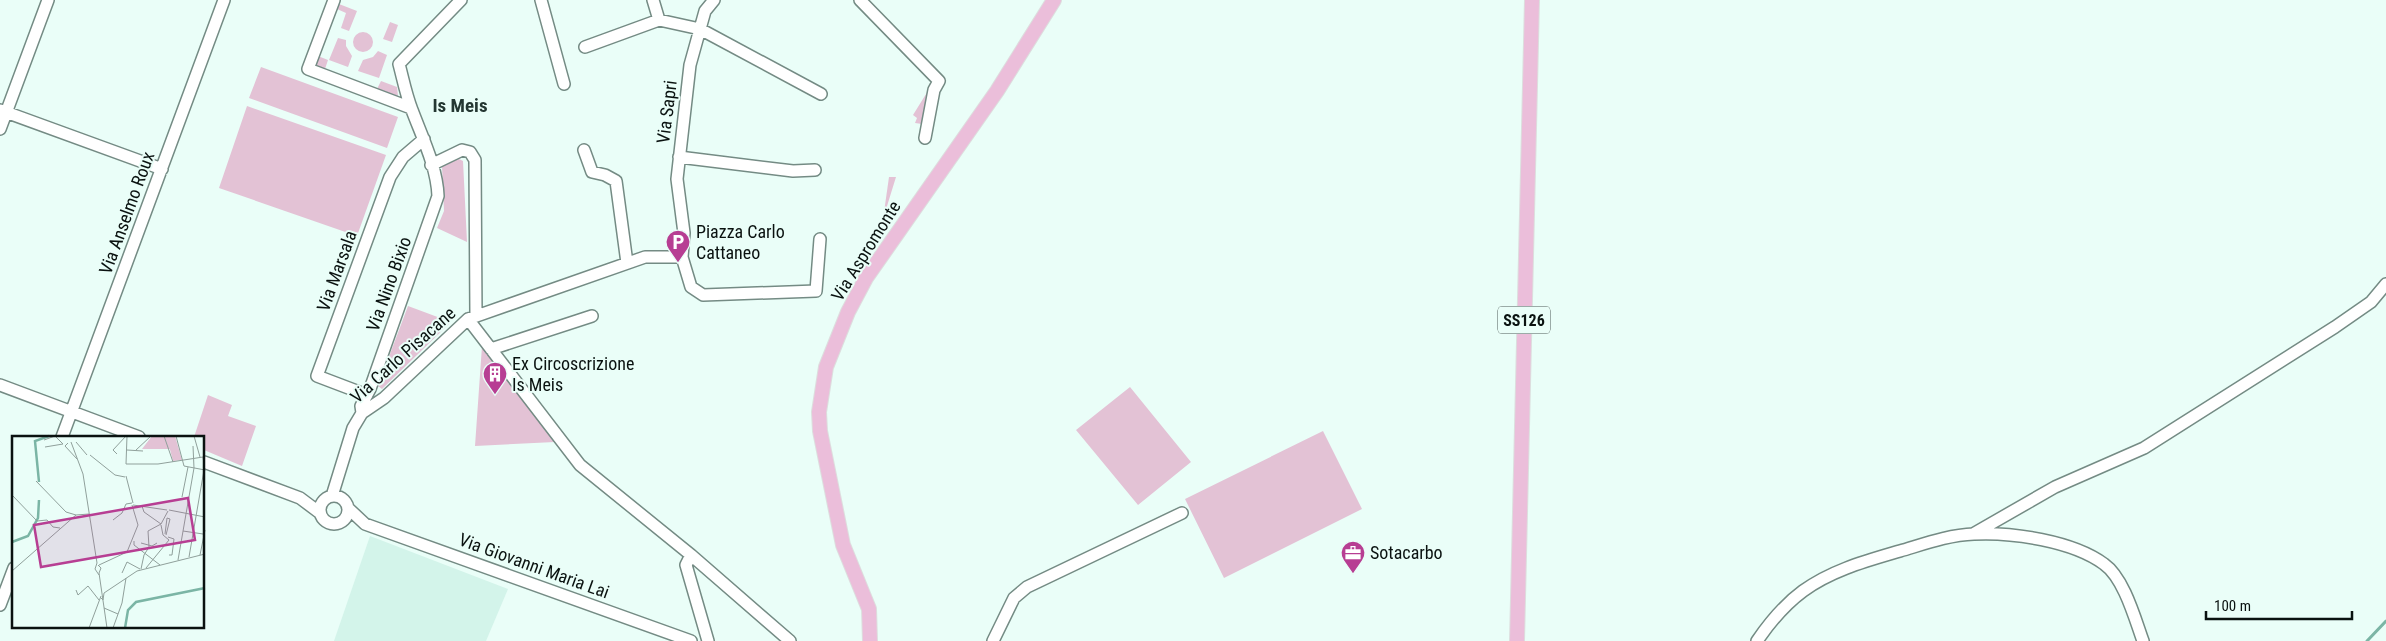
<svg xmlns="http://www.w3.org/2000/svg" width="2386" height="641" font-family="'Roboto Condensed',sans-serif">
  <style>
    .built { fill: #d3f4ea }
    .green { fill: #e3c2d5 }
    .lines { fill: none; stroke-linecap: round; stroke-linejoin: round }
    .stream { stroke: #7bb5a5; stroke-width: 3 }
    .minor-casing { stroke: #748b84; stroke-width: 14 }
    .major-casing { stroke: #dddede; stroke-width: 16 }
    .minor { stroke: #fff; stroke-width: 11 }
    .major { stroke: #ebbeda; stroke-width: 14 }
    .labels { text-anchor: middle; stroke-width: 4; stroke-linejoin: round; paint-order: stroke }
    .shield { fill: #eafef8; stroke: #4d5956; stroke-width: 1 }
    .shield-label { font-size: 16px; font-weight: bold; fill: #0a1210 }
    .street-label { font-size: 18px; fill: #0a1210; stroke: #eafef8 }
    .poi-label { font-size: 18px; fill: #0a1210; stroke: #eafef8; text-anchor: start }
    .neighbourhood-label { font-size: 19px; font-weight: bold; fill: #243732; stroke: #eafef8 }
    .inset-river { fill: none; stroke: #7bb5a5; stroke-width: 2.5 }
    .inset-road { fill: none; stroke: #90a09b; stroke-width: 1 }
    .view { fill: #b73e93; fill-opacity: 0.15; stroke: #b73e93; stroke-width: 2.5 }
    .inset-edge { fill: none; stroke: #0a1210; stroke-width: 2.5 }
  </style>
  <rect width="100%" height="100%" fill="#eafef8"/>
  <path class="built" d="M370 536 508 589 486 641H334Z"/>
  <path class="green" d="M339 4 357 11 349 31 341 28 346 13 337 9Z
    M390 22 398 25 392 42 383 39Z
    M353 42a10 10 0 1 1 20 0a10 10 0 1 1-20 0Z
    M338 38 346 40V46L352 56 348 67 329 60Z
    M378 51 387 55 379 78 358 71 363 60 373 57Z
    M318 56 328 60 325 69 314 65Z
    M261 67 398 117 387 148 249 98Z
    M381 81 397 87 398 96 377 89Z
    M931 86 933 89 922 124 915 123 917 118 913 115Z
    M247 106 386 155 357 236 219 188Z
    M459 159 463 161 467 242 437 228 444 211 442 166Z
    M889 177H896L883 219Z
    M408 306 451 322 382 389 378 386Z
    M482 346 555 442 475 446Z
    M1130 387 1191 462 1138 505 1076 430Z
    M208 395 232 405 228 416 256 426 242 466 204 450V437H194Z
    M1323 431 1362 509 1224 578 1185 499Z"/>
  <g class="lines">
    <path class="stream" d="M2367 641 2386 621"/>
    <defs>
      <path id="minor" d="M334 0 308 69 411 108
        M541 0 564 84
        M653 0 659 20
        M860 0 939 81 934 90 925 138
        M585 47 659 20 700 29 821 94
        M0 110 162 169
        M0 129 48 0
        M584 150 592 172 605 175 616 181 627 263
        M679 157 793 171 815 170
        M431 165 462 150 470 152 475 160 476 316
        M682 257 691 287 703 295 816 291 820 239
        M468 319 580 465 691 555 686 565 708 641
        M491 349 592 316
        M0 385 139 437
        M367 395 317 376 390 177 403 157 424 139
        M362 413 361 406 370 389 438 196C437 167 422 137 412 110 406 95 403 79 399 64L461 0
        M62 437 224 0
        M204 462 300 498 320 513
        M320 510a14 14 0 1 1 28 0a14 14 0 1 1-28 0Z
        M332 496 353 428 362 413 384 398 468 319 645 257H682L684 233 677 179 690 65 705 11 714 0
        M349 509 365 524 691 641
        M1973 534 2055 487 2144 448 2335 327 2371 302 2386 284
        M691 555 790 641
        M0 605 14 568
        M993 641 1014 598 1027 587 1182 513
        M1757 641C1770 622 1784 605 1803 591 1832 570 1866 561 1900 551 1924 544 1948 535 1974 534 2012 532 2073 541 2104 564 2124 578 2135 619 2143 641"/>
      <path id="major" d="M870 641 869 609 843 545 820 431 819 412 826 367 848 312 866 278 997 91 1054 0
        M1517 641 1532 0"/>
    </defs>
    <use href="#minor" class="minor-casing"/>
    <use href="#major" class="major-casing"/>
    <use href="#minor" class="minor"/>
    <use href="#major" class="major"/>
  </g>
  <defs>
    <symbol id="parking-pin" viewBox="-11 -11 22 30"><path d="M0 17L-7.5 6A9.5 9.5 0 1 1 7.5 6Z" fill="#b73e93" stroke="#eafef8"/><path d="M-3.5-5.5H1a3.5 3.5 0 0 1 0 7H-1V5.5H-3.5ZM-1-3.4V-.6H.8a1.4 1.4 0 0 0 0-2.8Z" fill="#fff"/></symbol>
    <symbol id="building-pin" viewBox="-11 -11 22 30"><path d="M0 17L-7.5 6A9.5 9.5 0 1 1 7.5 6Z" fill="#b73e93" stroke="#eafef8"/><path d="M-4-6H4V6H1V3H-1V6H-4ZM-2.5-4.3h1.7v1.8h-1.7ZM.8-4.3h1.7v1.8H.8ZM-2.5-1h1.7V.8h-1.7ZM.8-1h1.7V.8H.8Z" fill="#fff"/></symbol>
    <symbol id="office-pin" viewBox="-11 -11 22 30"><path d="M0 17L-7.5 6A9.5 9.5 0 1 1 7.5 6Z" fill="#b73e93" stroke="#eafef8"/><path d="M-6-3h4V-5.5h4V-3h4V5H-6ZM-1-4.5V-3h2v-1.5ZM-6 0V1H6V0Z" fill="#fff"/></symbol>
  </defs>
  <g fill-rule="evenodd">
    <use href="#parking-pin" x="664" y="228" width="28" height="38"/>
    <use href="#building-pin" x="481" y="360" width="28" height="38"/>
    <use href="#office-pin" x="1339" y="539" width="28" height="38"/>
  </g>
  <g class="labels">
    <rect class="shield" x="1498" y="306.5" width="52" height="27" rx="4"/>
    <g class="shield-label">
      <text x="1524" y="326">SS126</text>
    </g>
    <g class="street-label">
      <text transform="translate(667 112) rotate(-83)" y="6">Via Sapri</text>
      <text transform="translate(127 213) rotate(-70)" y="6">Via Anselmo Roux</text>
      <text transform="translate(866 251) rotate(-58)" y="6">Via Aspromonte</text>
      <text transform="translate(337 271) rotate(-70)" y="6">Via Marsala</text>
      <text transform="translate(389 284) rotate(-70)" y="6">Via Nino Bixio</text>
      <text transform="translate(403 355) rotate(-42)" y="6">Via Carlo Pisacane</text>
      <text transform="translate(534 566) rotate(20)" y="6">Via Giovanni Maria Lai</text>
    </g>
    <g class="poi-label">
      <text x="696" y="238">Piazza Carlo<tspan x="696" dy="21">Cattaneo</tspan></text>
      <text x="512" y="370">Ex Circoscrizione<tspan x="512" dy="21">Is Meis</tspan></text>
      <text x="1370" y="559">Sotacarbo</text>
    </g>
    <g class="neighbourhood-label">
      <text x="460" y="112">Is Meis</text>
    </g>
  </g>
  <g transform="translate(12 436)">
    <rect width="192" height="192" fill="#eafef8"/>
    <path d="M140 0H163L170 24 161 25 156 6 158 13H130Z" fill="#e3c2d5"/>
    <path class="inset-river" d="M27 46 23 5 37 0M0 106 16 100 26 82 27 64M113 192 116 174 124 166 193 152"/>
    <path class="inset-road" d="M152 0 161 26M164 0 172 30 193 34M182 0 188 21M32 4 43 0 51 8 33 11M59 6 71 38 85 127 83 133 87 139M64 6 75 19M56 7 53 10 65 23M115 14 131 15M124 14 139 0M105 18 101 14 114 0M78 19 103 39 113 41M114 28H146L191 21 193 35M114 28 115 0M114 40 121 67M24 45 54 76 64 79M0 59 25 85 35 84 41 91 48 92M170 61 176 31M121 69 155 74M130 70 132 76 149 88M157 74 193 81M101 84 110 77 114 68 120 67M171 95 191 98M153 98 155 82M154 99 158 83 155 82M156 101 162 103 160 119H157M122 105V109L148 129M129 107 140 110 145 107M188 119 193 94M177 121 192 34M166 124 182 32 181 10M86 129 89 132 87 137 95 192M87 129 115 116 126 89 120 69M134 132 157 104 151 99 149 89M129 133 132 119 137 111 136 95 149 88 156 75M0 135 64 79 77 78M110 137 115 126 128 133M64 154 66 159 76 150 87 164M88 161 91 164 92 157 125 135 193 118M92 172 106 178M77 192 89 160M101 192 110 167 114 142"/>
    <path class="view" d="M176 62 183 104 29 131 22 89Z"/>
    <rect width="192" height="192" class="inset-edge"/>
  </g>
  <path d="M2206 611v8h146v-8" fill="none" stroke="#0a1210" stroke-width="2.5"/>
  <text x="2214" y="611" font-size="15" fill="#0a1210" stroke="#eafef8" stroke-width="4" paint-order="stroke">100 m</text>
</svg>
